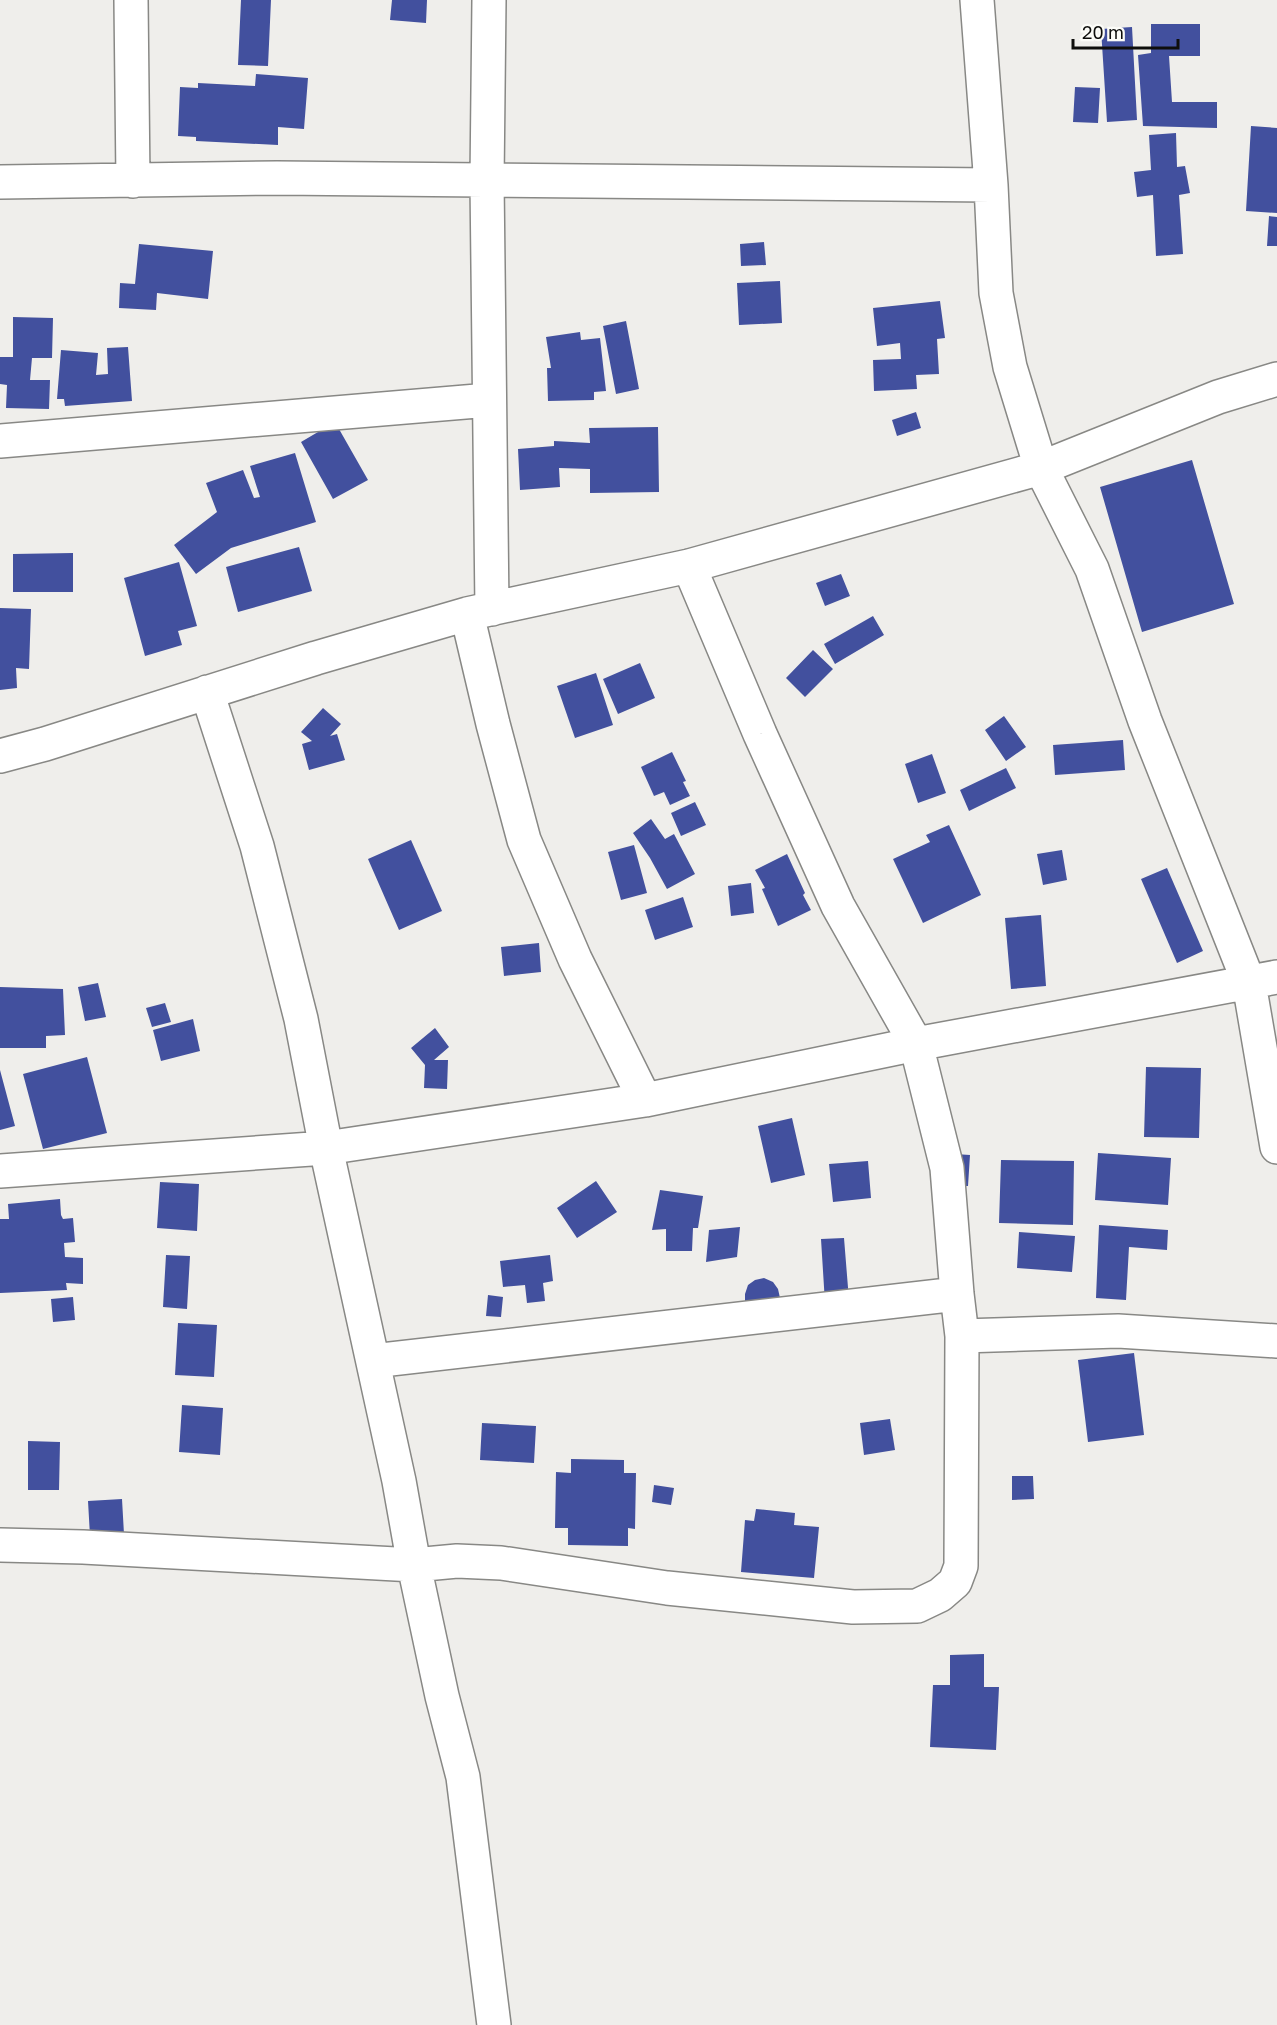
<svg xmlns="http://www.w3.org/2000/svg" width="1277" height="2025" font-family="'Golos Text',sans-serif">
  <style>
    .building { fill: #42509e }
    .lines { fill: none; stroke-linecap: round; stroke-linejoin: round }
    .street-casing { stroke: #888885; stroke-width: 36 }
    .street { stroke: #fff; stroke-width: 33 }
  </style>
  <rect width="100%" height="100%" fill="#efeeeb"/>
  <path class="building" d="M241 0H271L268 66 238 65Z
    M392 0H427L426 23 390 20Z
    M1151 24H1200V56H1169L1172 102H1217V128L1143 126 1138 55 1151 53Z
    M1132 27 1137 120 1107 122 1101 29Z
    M256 74 308 78 304 129 278 127V145L196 141V137L178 136 180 87 198 88V83L255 86Z
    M1075 87 1100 88 1098 123 1073 122Z
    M1251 126 1277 128V213L1246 211Z
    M1176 133 1177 167 1185 166 1190 193 1179 195 1183 254 1156 256 1153 195 1137 197 1134 172 1151 170 1149 135Z
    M1269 216 1277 217V246H1267Z
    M764 242 766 265 741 266 740 244Z
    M139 244 213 251 208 299 157 293 156 310 119 308 120 283 135 284Z
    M780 281 782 323 739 325 737 283Z
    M940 301 945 338 937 339 939 374 916 375 917 389 874 391 873 360 901 359 900 343 877 346 873 308Z
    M13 317 53 318 52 358H32L30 380H50L49 409 6 408 7 385 0 384V357H13Z
    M626 321 639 389 616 394 603 326Z
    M580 332 581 340 600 338 606 391 594 392V400L548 401 547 368H551L546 337Z
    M128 347 132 401 65 406 64 399H57L61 350 98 353 96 375 108 374 107 348Z
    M916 412 921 428 897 436 892 420Z
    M335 422 368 480 333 499 301 442Z
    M658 427 659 492 590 493V469L559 468 560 487 520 490 518 449 554 446V441L590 443 589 428Z
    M295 453 316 522 231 548 196 574 174 545 217 512 206 483 243 470 254 498 260 497 250 466Z
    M1192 460 1234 604 1142 632 1100 487Z
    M299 547 312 591 238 612 226 567Z
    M73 553V592H13V554Z
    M179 562 197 626 178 631 182 645 145 656 124 578Z
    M841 574 850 596 825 606 816 583Z
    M0 608 31 609 29 669 16 668 17 688 0 690Z
    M873 616 884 635 835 664 824 644Z
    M813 650 833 669 805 697 786 678Z
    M640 663 655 698 618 714 603 679Z
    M596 673 613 725 575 738 557 686Z
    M323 708 341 724 330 736 337 734 345 760 309 770 302 744 312 741 301 732Z
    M1004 716 1026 747 1006 761 985 730Z
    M1123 740 1125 770 1055 775 1053 745Z
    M672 752 686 781 683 782 690 796 670 805 664 792 654 796 641 767Z
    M932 754 946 793 918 803 905 764Z
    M1006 768 1016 788 969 811 960 790Z
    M695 802 706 825 681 836 671 813Z
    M651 819 665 839 674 834 695 874 667 889 650 858 633 833Z
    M949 825 981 895 923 923 893 859 930 842 926 835Z
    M411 840 442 911 399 930 368 859Z
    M634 845 647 893 621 900 608 852Z
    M1062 850 1067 880 1043 885 1037 854Z
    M787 854 805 893 803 895 811 910 778 926 762 889 765 888 755 870Z
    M1167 868 1203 951 1177 963 1141 879Z
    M751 883 754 913 731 916 728 886Z
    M683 897 693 927 655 940 645 910Z
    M1041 915 1046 986 1011 989 1005 918Z
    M539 943 541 972 504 976 501 947Z
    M98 983 106 1017 85 1021 78 987Z
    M0 987 63 989 65 1035 46 1036V1048H0Z
    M165 1003 171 1022 152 1027 146 1008Z
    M193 1019 200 1051 161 1061 153 1030Z
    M435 1028 449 1047 434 1060H448L447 1089 424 1088 425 1065 411 1048Z
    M87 1057 107 1133 43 1149 23 1074Z
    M1146 1067 1201 1068 1199 1138 1144 1137Z
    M0 1070 15 1126 0 1130Z
    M792 1118 805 1175 771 1183 758 1126Z
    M1098 1153 1171 1158 1168 1205 1095 1200Z
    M955 1154 970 1155 968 1186H953Z
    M1001 1160 1074 1161 1073 1225 999 1223Z
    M868 1161 871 1198 833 1202 829 1164Z
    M596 1181 617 1212 577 1238 557 1208Z
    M160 1182 199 1184 197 1231 157 1228Z
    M660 1190 703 1196 698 1228H693L692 1251H666V1229L652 1230Z
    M60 1199 61 1215 63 1219 73 1218 75 1242 64 1243 65 1257 83 1258V1284L66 1283 67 1290 0 1293V1219H9L8 1204Z
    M1099 1225 1168 1230 1167 1250 1129 1247 1126 1300 1096 1298Z
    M740 1227 737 1257 706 1262 709 1230Z
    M1019 1232 1075 1236 1072 1272 1017 1268Z
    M844 1238 849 1300 825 1303 821 1239Z
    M166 1255 190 1256 187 1309 163 1307Z
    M550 1255 553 1281 543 1283 545 1301 527 1303 525 1285 503 1287 500 1261Z
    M764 1278 773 1282 778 1289 780 1298 745 1303V1294L748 1285 755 1280Z
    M488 1295 503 1297 501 1317 486 1316Z
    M73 1297 75 1320 53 1322 51 1299Z
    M178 1323 217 1325 214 1377 175 1375Z
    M1134 1353 1144 1435 1088 1442 1078 1360Z
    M182 1405 223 1408 220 1455 179 1452Z
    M890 1419 895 1450 864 1455 860 1423Z
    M482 1423 536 1426 534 1463 480 1460Z
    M28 1441 60 1442 59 1490H28Z
    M571 1459 624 1460V1473H636L635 1529 628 1528V1546L568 1545V1528H555L556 1472 571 1473Z
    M1012 1476H1033L1034 1499 1012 1500Z
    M654 1485 674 1488 671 1505 652 1502Z
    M122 1499 124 1534 90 1536 88 1501Z
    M756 1509 795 1513 794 1525 819 1527 814 1578 741 1572 745 1520 754 1521Z
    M984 1654V1687H999L996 1750 930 1747 933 1685H950V1655Z"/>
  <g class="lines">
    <defs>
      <path id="street" d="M131 0 133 181
        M489 0 487 181 492 609
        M977 0 991 185 996 293 1010 367 1041 468 1092 569 1145 721 1249 983 1277 1147
        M0 182 277 178 991 185
        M0 441 489 400
        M467 614 493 724 524 840 575 959 645 1100
        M207 692 257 846 301 1019 326 1148 399 1481 414 1565 442 1696 463 1777 494 2025
        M0 756 45 744 316 658 467 614 689 566 1041 468 1218 397 1277 379
        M0 1171 326 1148 645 1100 916 1044 1277 977
        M962 1336 1118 1331 1277 1341
        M373 1361 957 1294
        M0 1545 83 1547 414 1565 457 1561 501 1563 667 1588 853 1607 917 1606 940 1595 955 1582 961 1566 962 1336 957 1294 947 1168 916 1044 838 906 760 734 689 566"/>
    </defs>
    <use href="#street" class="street-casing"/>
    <use href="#street" class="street"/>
  </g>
  <path d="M1073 39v9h105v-9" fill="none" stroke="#0e0e0c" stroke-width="3"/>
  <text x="1082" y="39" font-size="18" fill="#0e0e0c" stroke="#fcfcf8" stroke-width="4.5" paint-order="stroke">20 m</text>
</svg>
